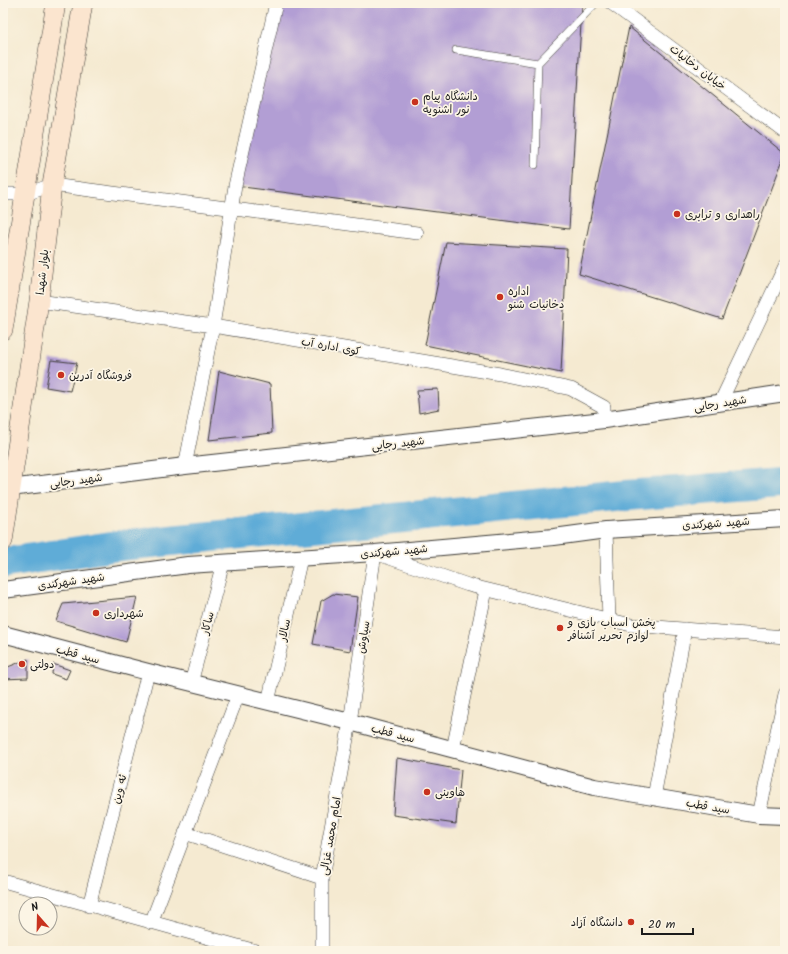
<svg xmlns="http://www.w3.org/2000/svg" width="788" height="954" font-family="Kalam,'Playpen Sans Arabic',sans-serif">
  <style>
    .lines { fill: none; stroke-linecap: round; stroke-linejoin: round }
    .river { stroke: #5eacd7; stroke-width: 31 }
    .building { fill: #b29ed4 }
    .service-casing { stroke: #3d3b37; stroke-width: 8 }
    .minor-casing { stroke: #3d3b37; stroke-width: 14 }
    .tertiary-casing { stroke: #3d3b37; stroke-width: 18 }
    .secondary-casing { stroke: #3d3b37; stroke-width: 20 }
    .service { stroke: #fff; stroke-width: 7 }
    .minor { stroke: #fff; stroke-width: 13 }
    .tertiary { stroke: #fff; stroke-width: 16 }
    .secondary { stroke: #fbe5cf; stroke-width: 19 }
    .poi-dot { fill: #c8321e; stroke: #fcf5e5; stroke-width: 1.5 }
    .labels { text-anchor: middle; stroke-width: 3.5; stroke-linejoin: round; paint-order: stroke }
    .street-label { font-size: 11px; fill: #1c1c1c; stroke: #fcf5e5 }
    .poi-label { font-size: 11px; fill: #1c1c1c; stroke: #fcf5e5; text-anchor: start }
  </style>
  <rect width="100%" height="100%" fill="#fcf5e5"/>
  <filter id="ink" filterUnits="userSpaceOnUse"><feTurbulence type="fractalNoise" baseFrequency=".025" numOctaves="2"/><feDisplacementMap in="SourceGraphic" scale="8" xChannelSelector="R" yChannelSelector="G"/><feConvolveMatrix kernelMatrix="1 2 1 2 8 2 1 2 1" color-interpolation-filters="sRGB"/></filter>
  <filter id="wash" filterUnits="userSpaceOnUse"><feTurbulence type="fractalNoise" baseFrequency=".012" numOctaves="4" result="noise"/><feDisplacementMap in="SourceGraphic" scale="16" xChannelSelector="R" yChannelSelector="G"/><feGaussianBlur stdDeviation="0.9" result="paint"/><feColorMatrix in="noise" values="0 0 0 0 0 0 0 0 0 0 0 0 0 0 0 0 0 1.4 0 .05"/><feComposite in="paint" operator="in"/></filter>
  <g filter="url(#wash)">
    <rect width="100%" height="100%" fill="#f5ead1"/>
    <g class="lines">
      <path class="river" d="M3 563 115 546 620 496 785 483"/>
    </g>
    <g id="blocks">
      <path class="building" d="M285 3H578L582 6 569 229 235 186 273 19Z
        M629 27 785 154 722 319 579 274Z
        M446 242 567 249 561 373 425 345Z
        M51 360 77 363 70 391 46 387Z
        M219 371 270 384 272 433 209 440Z
        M438 389 439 409 419 413 417 390Z
        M333 594 358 597 350 651 313 644 321 601Z
        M137 597 126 642 56 621 63 604Z
        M28 659V678L3 679V669Z
        M53 664 70 670 66 679 52 674Z
        M397 758 461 770 456 824 393 815Z"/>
    </g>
  </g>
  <g filter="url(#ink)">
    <use href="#blocks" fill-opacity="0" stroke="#3d3b37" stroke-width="1"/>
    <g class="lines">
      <defs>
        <path id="service" d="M456 50 538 63 596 3
          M535 165 538 63"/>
        <path id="minor" d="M611 3 785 132
          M3 194H26L52 185 417 233
          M39 301 213 326 500 374 571 389 604 407V420
          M720 403 785 266
          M185 466 213 326 235 186 276 3
          M606 530 609 620
          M191 683 223 563
          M268 702 301 558
          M453 749 486 590
          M654 797 685 629
          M759 815 785 694
          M185 833 322 878
          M3 881 256 951
          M89 906 148 672
          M151 923 238 695
          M322 951V878L350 722 375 553 468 585 631 625 785 637"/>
        <path id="tertiary" d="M10 488 185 466 604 420 785 393
          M3 590 188 565 375 553 554 537 606 530 785 519
          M3 634 148 672 350 722 594 787 759 815 785 816"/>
        <path id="secondary" d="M3 330 56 3
          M3 541 39 301 52 185 83 3"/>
      </defs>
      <use href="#service" class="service-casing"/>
      <use href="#minor" class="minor-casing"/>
      <use href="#tertiary" class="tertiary-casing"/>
      <use href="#secondary" class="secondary-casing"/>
      <use href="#service" class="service"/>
      <use href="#minor" class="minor"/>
      <use href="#tertiary" class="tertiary"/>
      <use href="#secondary" class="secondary"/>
    </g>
  </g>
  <g class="poi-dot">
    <circle cx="415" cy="102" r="4"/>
    <circle cx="677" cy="214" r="4"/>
    <circle cx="500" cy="297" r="4"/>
    <circle cx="61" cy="375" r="4"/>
    <circle cx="96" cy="613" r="4"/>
    <circle cx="560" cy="628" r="4"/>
    <circle cx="22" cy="664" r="4"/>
    <circle cx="427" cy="792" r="4"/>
    <circle cx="631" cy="922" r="4"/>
  </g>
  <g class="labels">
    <g class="street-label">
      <text transform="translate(698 67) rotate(37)" y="4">خیابان دخانیات</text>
      <text transform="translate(42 272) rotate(-84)" y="4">بلوار شهدا</text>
      <text transform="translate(331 346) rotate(10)" y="4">کوی اداره آب</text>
      <text transform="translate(720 403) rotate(-9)" y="4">شهید رجایی</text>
      <text transform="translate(398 443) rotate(-6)" y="4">شهید رجایی</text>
      <text transform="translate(76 480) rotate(-7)" y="4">شهید رجایی</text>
      <text transform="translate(716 523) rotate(-4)" y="4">شهید شهرکندی</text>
      <text transform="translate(394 551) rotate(-5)" y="4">شهید شهرکندی</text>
      <text transform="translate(71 581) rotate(-8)" y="4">شهید شهرکندی</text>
      <text transform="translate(207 623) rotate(-75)" y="4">ساکار</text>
      <text transform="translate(284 630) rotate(-77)" y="4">سالار</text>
      <text transform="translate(363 637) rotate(-81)" y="4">سیاوش</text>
      <text transform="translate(78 654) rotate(15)" y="4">سید قطب</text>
      <text transform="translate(393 733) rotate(15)" y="4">سید قطب</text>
      <text transform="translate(119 789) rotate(-76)" y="4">ئه وین</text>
      <text transform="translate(708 806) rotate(10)" y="4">سید قطب</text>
      <text transform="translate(330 836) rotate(-80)" y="4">امام محمد غزالی</text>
    </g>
    <g class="poi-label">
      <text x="423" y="100">دانشگاه پیام<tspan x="423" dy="13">نور اشنویه</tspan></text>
      <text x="685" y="218">راهداری و ترابری</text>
      <text x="508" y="295">اداره<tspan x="508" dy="13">دخانیات شنو</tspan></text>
      <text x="69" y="379">فروشگاه آدرین</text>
      <text x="104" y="617">شهرداری</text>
      <text x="568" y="626">پخش اسباب بازی و<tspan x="568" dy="13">لوازم تحریر آشنافر</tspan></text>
      <text x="30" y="668">دولتی</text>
      <text x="435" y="796">هاوینی</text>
      <text x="623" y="926" text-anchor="end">دانشگاه آزاد</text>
    </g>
  </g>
  <rect width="788" height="954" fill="none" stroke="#fcf5e5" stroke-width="16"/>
  <g transform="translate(38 916) rotate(340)"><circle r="19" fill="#fcf5e5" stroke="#a29e95"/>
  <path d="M0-3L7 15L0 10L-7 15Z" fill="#c8321e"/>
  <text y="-6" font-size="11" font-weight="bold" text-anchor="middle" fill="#1c1c1c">N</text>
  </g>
  <path d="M642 928v6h51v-6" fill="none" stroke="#1c1c1c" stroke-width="2"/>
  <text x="648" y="928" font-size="12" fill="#1c1c1c" stroke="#fcf5e5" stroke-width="3" paint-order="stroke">20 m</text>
</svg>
